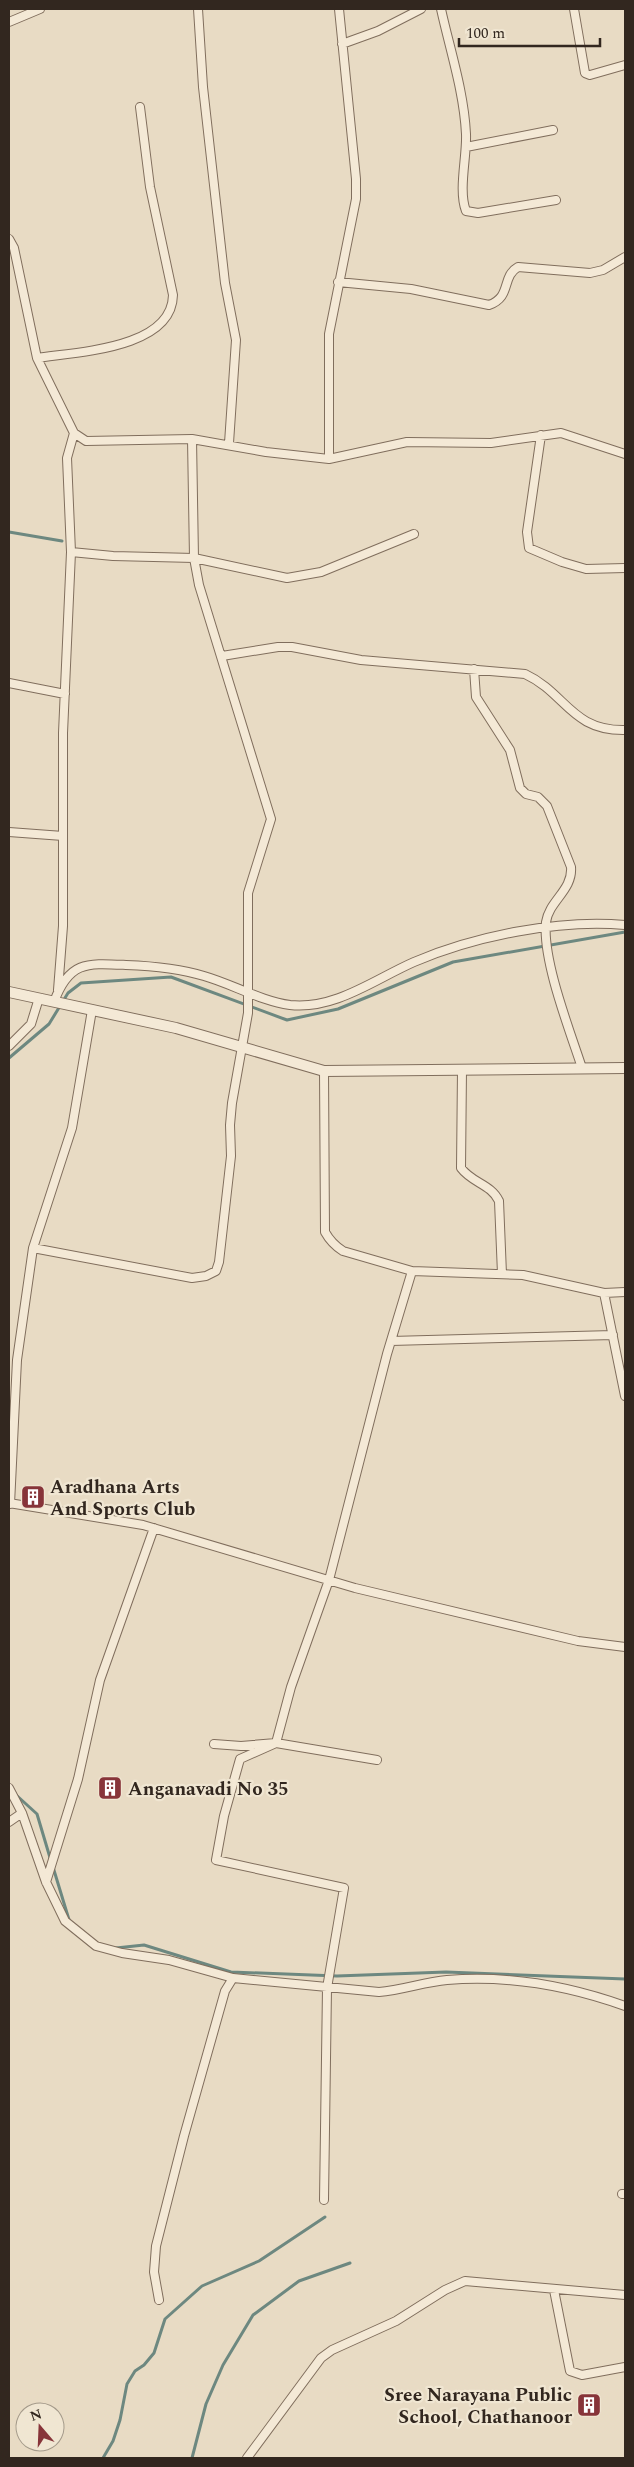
<svg xmlns="http://www.w3.org/2000/svg" width="634" height="2467" font-family="Spectral,serif">
  <style>
    .lines { fill: none; stroke-linecap: round; stroke-linejoin: round }
    .stream { stroke: #6d8880; stroke-width: 3 }
    .minor-casing { stroke: #806e5d; stroke-width: 10 }
    .tertiary-casing { stroke: #806e5d; stroke-width: 12 }
    .minor { stroke: #f4e9d6; stroke-width: 8 }
    .tertiary { stroke: #f4e9d6; stroke-width: 10 }
    .labels { text-anchor: middle; stroke-width: 4.5; stroke-linejoin: round; paint-order: stroke }
    .poi-label { font-size: 19px; font-weight: bold; fill: #32271f; stroke: #f0e6d2; text-anchor: start }
  </style>
  <rect width="100%" height="100%" fill="#e8dbc4"/>
  <g class="lines">
    <path class="stream" d="M9 532 62 541
      M9 1058 49 1024 68 993 81 983 171 977 287 1020 338 1009 453 962 625 932
      M15 1794 37 1814 51 1861
      M53 1867 70 1923
      M116 1948 144 1945 231 1972 337 1976 446 1972 625 1979
      M103 2458 113 2441 120 2420 127 2384 135 2371 144 2365 154 2353 165 2319 202 2286 259 2261 325 2217
      M192 2458 206 2404 223 2365 253 2315 299 2281 350 2263"/>
    <defs>
      <path id="minor" d="M198 9 203 87 225 283 236 340 229 443
        M339 9 356 179V199L329 334V459L407 442 491 443 561 433 625 454
        M441 9C450 50 464 92 466 134 467 157 458 190 466 211L478 213 556 200
        M574 9 585 73 590 75 625 65
        M9 22 40 9
        M342 44 378 31 421 9
        M466 147 553 130
        M9 239 14 248 37 358 74 433 86 441 192 439 266 452 329 459
        M338 282 411 289 489 305C512 297 501 277 518 267L590 273 603 270 625 257
        M37 358C76 352 172 349 173 295L150 187 140 107
        M541 435 527 532 529 548 562 562 586 569 625 568
        M71 552 113 556 194 558 287 578 321 572 414 534
        M222 656 278 647H292L361 660 525 674C566 693 571 731 625 730
        M474 669 476 697 510 750 520 788 526 794 538 797 547 806 571 867C573 890 549 901 546 922 542 960 570 1031 582 1068
        M9 683 65 694
        M9 832 63 836
        M58 990 63 926V733L71 552 67 458 74 433
        M54 1002C69 961 87 963 126 965 153 966 178 968 204 976 232 984 261 1001 290 1005 335 1010 375 979 414 962 475 936 559 919 625 925
        M9 1046 31 1024 39 998
        M462 1070 461 1168C472 1183 491 1184 499 1201L502 1274
        M324 1071 325 1232C330 1241 335 1246 343 1251L412 1271 523 1275 604 1293 625 1292
        M33 1248 192 1278 206 1276 216 1271 219 1262 231 1156 230 1125 232 1103 248 1013V893L271 819 199 585 194 558 192 439
        M604 1293 625 1396
        M391 1341 613 1335
        M9 1503 143 1525 355 1588 578 1641 625 1647
        M10 1504 17 1360 33 1248 72 1128 92 1010
        M214 1744 241 1746 276 1743 377 1760
        M9 1788 22 1813 46 1882 65 1921 96 1946 122 1953 169 1960 233 1978
        M9 1822 22 1813
        M46 1882 78 1779 100 1680 154 1528
        M622 2194H625
        M324 2200 327 1988 344 1888 216 1860 224 1816 240 1759 276 1743 291 1687 329 1580 387 1354 412 1271
        M554 2290 570 2371 582 2375 625 2367
        M159 2300 154 2272 156 2246 184 2136 225 1991 233 1978 379 1992C403 1990 424 1982 447 1980 508 1975 569 1986 625 2006
        M247 2458 321 2358 332 2350 396 2321 445 2290 465 2281 625 2295"/>
      <path id="tertiary" d="M9 992 176 1028 324 1071 625 1068"/>
    </defs>
    <use href="#minor" class="minor-casing"/>
    <use href="#tertiary" class="tertiary-casing"/>
    <use href="#minor" class="minor"/>
    <use href="#tertiary" class="tertiary"/>
  </g>
  <defs>
    <symbol id="building-square" viewBox="-11 -11 22 22"><rect x="-9" y="-9" width="18" height="18" rx="4" fill="#873439" stroke="#f0e6d2"/><path d="M-4-6H4V6H1V3H-1V6H-4ZM-2.5-4.3h1.7v1.8h-1.7ZM.8-4.3h1.7v1.8H.8ZM-2.5-1h1.7V.8h-1.7ZM.8-1h1.7V.8H.8Z" fill="#fff"/></symbol>
  </defs>
  <g fill-rule="evenodd">
    <use href="#building-square" x="19" y="1483" width="28" height="28"/>
    <use href="#building-square" x="96" y="1774" width="28" height="28"/>
    <use href="#building-square" x="575" y="2391" width="28" height="28"/>
  </g>
  <g class="labels">
    <g class="poi-label">
      <text x="50" y="1493">Aradhana Arts<tspan x="50" dy="22">And Sports Club</tspan></text>
      <text x="128" y="1795">Anganavadi No 35</text>
      <text x="572" y="2401" text-anchor="end">Sree Narayana Public<tspan x="572" dy="22">School, Chathanoor</tspan></text>
    </g>
  </g>
  <rect width="634" height="2467" fill="none" stroke="#32271f" stroke-width="20"/>
  <g transform="translate(40 2427) rotate(341)"><circle r="24" fill="#f0e6d2" stroke="#a49a8a"/>
  <path d="M0-4L9 19L0 12L-9 19Z" fill="#873439"/>
  <text y="-8" font-size="14" font-weight="bold" text-anchor="middle" fill="#32271f">N</text>
  </g>
  <path d="M459 38v8h141v-8" fill="none" stroke="#32271f" stroke-width="2.5"/>
  <text x="466" y="38" font-size="15" fill="#32271f" stroke="#f0e6d2" stroke-width="4" paint-order="stroke">100 m</text>
</svg>
